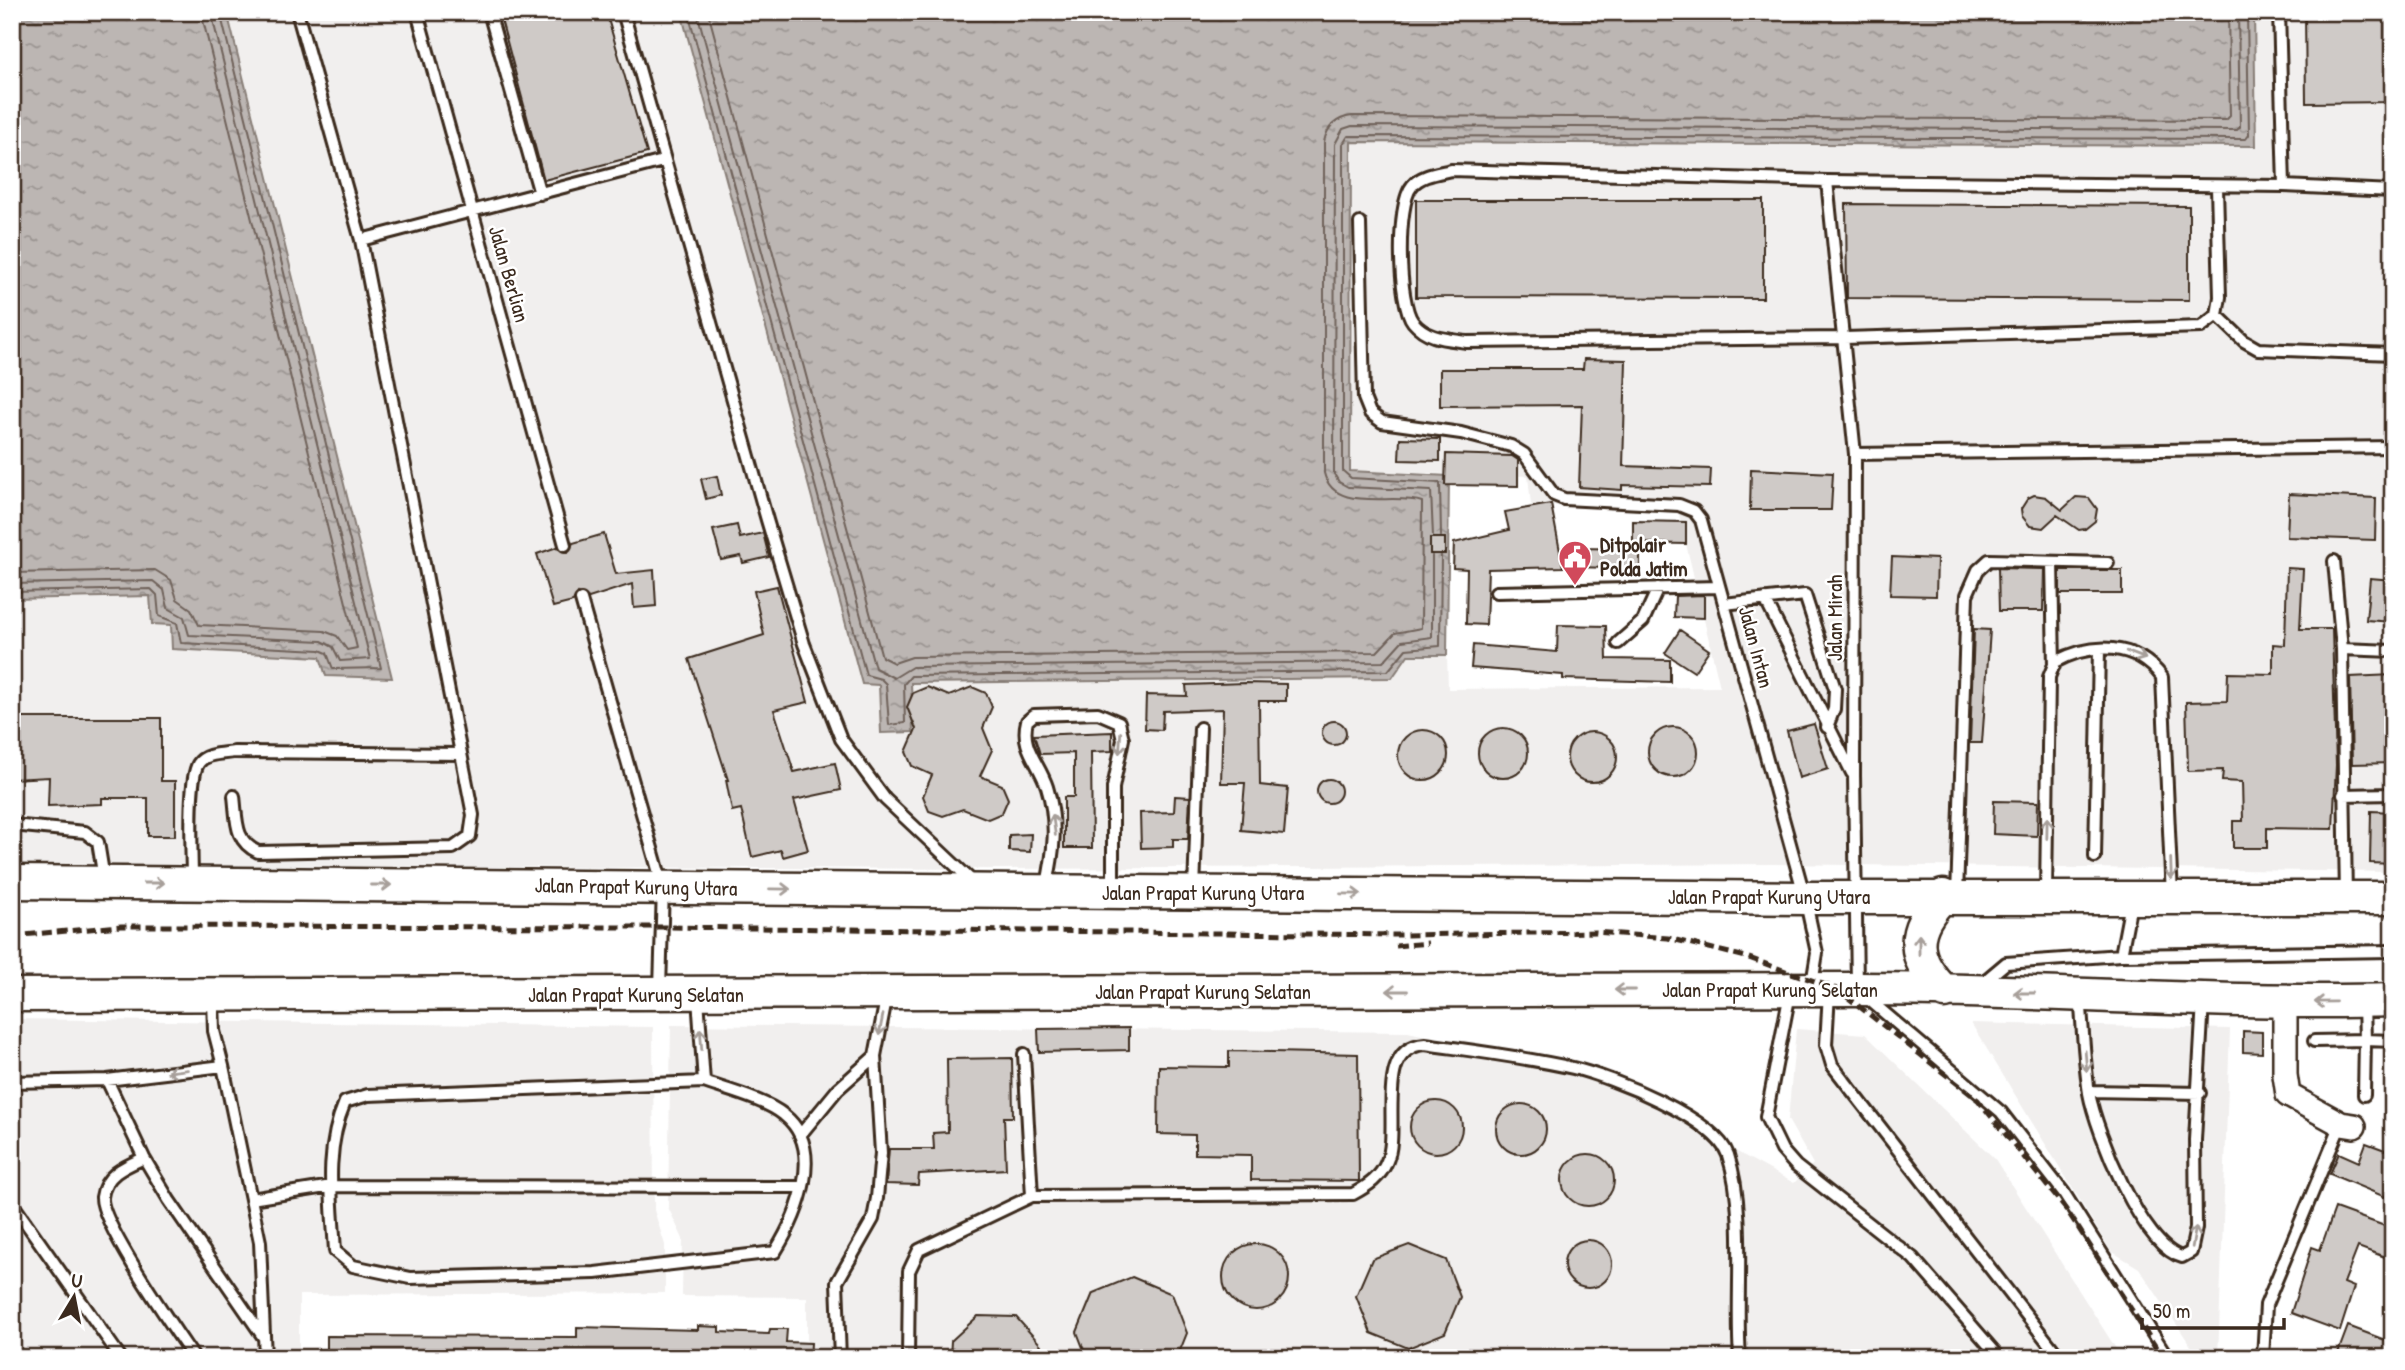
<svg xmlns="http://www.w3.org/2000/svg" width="2405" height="1370" font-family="'Patrick Hand',sans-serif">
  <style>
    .built { fill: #f1efee }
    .water { fill: url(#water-ripples); stroke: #887e77; stroke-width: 2 }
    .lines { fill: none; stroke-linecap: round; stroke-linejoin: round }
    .shore { stroke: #6f625a; stroke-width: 2 }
    .building { fill: #cfcac7; stroke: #3b2a1e; stroke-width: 2 }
    .lane-casing { stroke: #3b2a1e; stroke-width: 16 }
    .street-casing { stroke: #3b2a1e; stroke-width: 28 }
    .secondary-casing { stroke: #3b2a1e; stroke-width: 37 }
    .lane { stroke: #fff; stroke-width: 10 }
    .street { stroke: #fff; stroke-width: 23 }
    .secondary { stroke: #fff; stroke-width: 32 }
    .rail { stroke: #3b2a1e; stroke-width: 5; stroke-dasharray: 10 5; stroke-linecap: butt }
    .oneway { stroke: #a79f9a }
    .labels { text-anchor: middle; stroke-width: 5; stroke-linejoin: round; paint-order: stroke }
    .street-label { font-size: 21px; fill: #3b2a1e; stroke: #fff }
    .poi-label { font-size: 21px; font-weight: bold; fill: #3b2a1e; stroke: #fff; text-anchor: start }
  </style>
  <defs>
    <pattern id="water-ripples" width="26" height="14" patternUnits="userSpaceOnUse" patternTransform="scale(1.75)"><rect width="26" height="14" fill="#bcb6b3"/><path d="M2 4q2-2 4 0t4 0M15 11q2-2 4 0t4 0" fill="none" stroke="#9a9491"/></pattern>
  </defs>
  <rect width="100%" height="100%" fill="#fff"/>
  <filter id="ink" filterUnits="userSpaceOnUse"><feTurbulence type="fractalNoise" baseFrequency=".0143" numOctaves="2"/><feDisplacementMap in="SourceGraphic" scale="14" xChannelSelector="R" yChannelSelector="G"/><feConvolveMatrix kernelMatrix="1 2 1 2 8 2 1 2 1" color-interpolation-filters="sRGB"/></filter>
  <g filter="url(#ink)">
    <path class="built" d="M227 12H681L862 683 879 685 881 733 911 683 1392 678 1408 655H1447L1448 689 1720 687 1677 506 1531 505 1528 476 1350 471V142L2256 146 2254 12H2393V872L1775 864 1001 869 12 865V599L151 596 152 624 171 625 172 649 321 657 392 677Z
      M12 1019 653 1027 654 1210 665 1245V1293L299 1295V1358H12Z
      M1971 1023 2230 1029 2218 1358H2199L2139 1268 2111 1251Z
      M671 1025 1408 1032 1497 1051 1616 1086 1794 1183 1813 1164 1788 1120 1796 1029 1865 1034 1995 1159 2122 1358H807V1297L682 1296 683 1239 668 1207Z"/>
    <path class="water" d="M12 12H227L392 678 326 676 320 657 172 649 171 625 152 624 150 596 12 599Z
      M681 12H2254L2256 146 1351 142 1350 471 1449 476 1447 655H1408L1392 678 911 683 913 732 881 733 879 685 862 684Z"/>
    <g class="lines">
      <path class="shore" d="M688 12 866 675 881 679 886 684 889 725 905 723 904 684 911 676 1388 671 1406 649 1440 646 1441 556
        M697 12 875 668 894 678 912 667 1383 662 1402 641 1432 637V556
        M708 12 882 657 894 663 912 657 1377 652 1395 633 1421 628 1422 502C1393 492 1334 514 1324 473V142C1327 126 1336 118 1352 116L2226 120 2230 116 2228 12
        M1433 536 1431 491 1348 487 1339 482 1334 474 1335 144 1343 129 1352 126 2237 130 2240 127 2238 12
        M1441 536 1440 483 1351 478 1343 471V144L1348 136 2246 139 2249 135 2247 12
        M12 573 155 570 171 580 177 599 191 609 199 625 324 631 337 636 347 650 357 648 201 12
        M12 584 153 581 164 590 168 608 184 617 189 635 322 641 333 647 340 661 370 659 211 12
        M12 592 151 589 157 595 159 616 177 623 181 643 320 650 327 653 333 669 381 668 220 12"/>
    </g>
    <path class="building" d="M499 12H606L647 153 544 180Z
      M2305 12H2393V102L2306 103Z
      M1416 200H1763V298L1416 297Z
      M1846 204 2189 206V300L1847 298Z
      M1584 359 1626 360 1623 466 1711 469 1710 487 1622 485V490L1579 487 1582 405 1440 406V369H1583Z
      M1400 438 1440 439V461L1399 460Z
      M1446 454 1512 456 1518 460V486L1445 485Z
      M1751 469 1833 473 1831 510H1750Z
      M717 476 721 495 706 499 701 479Z
      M2289 494 2376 498 2375 540 2287 537Z
      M2034 495 2046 497 2062 510 2076 497 2089 498 2097 509 2095 521 2085 529 2079 530 2057 515 2043 528 2030 526 2022 516 2021 509 2028 498Z
      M1551 504 1563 567 1488 569 1486 625 1466 624 1467 569 1453 568 1454 543 1509 530 1505 512Z
      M1633 521 1686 522V544L1633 543Z
      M737 525 740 538 763 533 769 557 743 563 741 556 721 560 713 530Z
      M604 534 616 574 654 570 656 606 634 608 632 584 589 598 578 593 573 602 553 607 537 554 557 547 568 552 573 543Z
      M1430 538H1445V554H1430Z
      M1577 548 1640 549V569L1577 567Z
      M1892 557 1937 559 1936 596 1890 595Z
      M1998 568 2044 569 2043 611H1999Z
      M2287 568 2303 569 2300 629H2332L2336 765 2333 829 2267 828V848H2233V821H2243L2242 782 2222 781 2223 770 2188 771 2186 702 2227 701 2228 673 2273 674V644L2285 645Z
      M2060 570H2122V594H2060Z
      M2370 578 2393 580V622L2366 620Z
      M777 586 808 702 774 710 794 772 835 763 841 790 794 800 808 850 783 857 781 850 752 857 741 809 732 811 726 780H728L689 659 764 635 754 591Z
      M1704 595V618L1674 617 1675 596Z
      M1558 625 1606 626 1607 659 1670 660V682L1563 679V675L1471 668 1473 645 1557 652Z
      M1974 629 1990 630 1982 743H1970Z
      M1680 630 1709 650 1694 672 1665 653Z
      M2393 675V763L2352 764 2350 677Z
      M1245 683 1286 684V701H1259L1260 785 1288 788 1284 834 1241 830 1245 783H1221L1223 709 1163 711 1162 730 1145 729 1146 695 1187 696 1186 685Z
      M927 687 949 696 972 687 986 693 992 707 983 728 992 750 980 776 1002 785 1008 799 1002 813 988 819 963 809 943 816 929 811 923 796 932 775 912 766 906 752 916 729 907 707 913 693Z
      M12 718H161V781H175V836H148V798H102V804L48 806 49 777 12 779Z
      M1322 733a12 12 0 1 1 24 0a12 12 0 1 1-24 0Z
      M1814 724 1828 769 1799 778 1787 731Z
      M1648 752a25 25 0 1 1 50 0a25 25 0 1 1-50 0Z
      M1478 753a25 25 0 1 1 50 0a25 25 0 1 1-50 0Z
      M1398 755a25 25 0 1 1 50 0a25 25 0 1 1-50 0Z
      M1567 757a25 25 0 1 1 50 0a25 25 0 1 1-50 0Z
      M1112 732V751L1091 752 1092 848H1064V797H1074V753L1040 754 1034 735Z
      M1317 791a12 12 0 1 1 24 0a12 12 0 1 1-24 0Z
      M1175 796 1190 797 1188 839H1173V847L1141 848 1140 813 1174 812Z
      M1994 801 2038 802 2037 836 1993 834Z
      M2371 811 2393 812V864L2370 863Z
      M1031 834 1030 852 1009 851V835Z
      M1129 1028V1050L1039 1052 1038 1029Z
      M2243 1031 2262 1032V1053L2243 1052Z
      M1229 1051 1358 1054 1359 1181 1251 1180V1155L1195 1154V1135L1158 1134 1159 1066 1229 1067Z
      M1012 1058 1013 1117H1004L1006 1169 919 1174 918 1185 886 1184 889 1149H934L933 1133 948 1132 947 1059Z
      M1410 1127a26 26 0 1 1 52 0a26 26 0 1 1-52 0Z
      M1496 1129a25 25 0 1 1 50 0a25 25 0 1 1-50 0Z
      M2366 1143 2393 1153V1178L2385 1197 2330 1174 2339 1153 2359 1162Z
      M1562 1180a26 26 0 1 1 52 0a26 26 0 1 1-52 0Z
      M2335 1208 2393 1229V1260L2358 1247 2344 1283 2354 1287 2340 1331 2291 1313 2312 1247 2320 1250Z
      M1564 1264a24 24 0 1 1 48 0a24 24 0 1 1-48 0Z
      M1223 1277a33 33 0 1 1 66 0a33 33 0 1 1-66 0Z
      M1409 1245 1446 1260 1460 1297 1445 1333 1408 1348 1371 1333 1356 1296 1372 1259Z
      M1132 1277 1172 1294 1187 1333 1177 1358H1087L1077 1332 1093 1293Z
      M978 1316 1016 1317 1041 1345 1040 1358H950L951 1341Z
      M698 1326 719 1327V1332L769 1334 770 1329H787L786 1342 811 1343 810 1358H327V1336L577 1337V1327L698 1330Z
      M2348 1326 2393 1343V1358H2336Z"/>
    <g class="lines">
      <defs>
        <path id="lane" d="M417 12 565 545
          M489 12 540 194
          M623 12 767 520 804 644 841 739 885 799 974 883
          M1827 181 1855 454 1854 775 1857 986
          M2284 186 2393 191
          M2217 187 2220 297 2217 315 2201 327 1845 338 1467 342C1447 339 1427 339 1413 322 1398 304 1396 204 1412 186 1420 175 1439 173 1451 170L1827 181 2284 186 2279 12
          M1360 223 1364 398 1370 413 1382 422 1461 433 1511 446 1524 454 1554 495 1564 499 1679 505 1694 511 1701 520 1805 898 1817 953 1812 984
          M361 240 663 161
          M2217 315 2244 341 2258 349 2393 354
          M1855 454 2393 447
          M2334 561 2342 649 2346 897
          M2052 562 2054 666
          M1496 592 1719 587
          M1765 599 1852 773
          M581 600 663 887 660 989
          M1724 604 1805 595 1835 689 1834 709 1827 727
          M1618 643 1643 621 1658 588
          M2342 649 2393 651
          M2343 795 2393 794
          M234 796C237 820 234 841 258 852L453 848 470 836 473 815 361 240 297 12
          M12 825 85 832 98 842 104 879
          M2095 857 2099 649
          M192 879C192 856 188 781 198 764 205 753 223 754 234 752L461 754
          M1046 889C1054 853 1058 822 1047 787 1039 762 1020 748 1027 721L1034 715 1098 713 1119 722 1123 739 1113 788V888
          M1194 890 1200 728
          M2046 894 2049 677 2055 662C2092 642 2136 642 2162 677L2172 896
          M1957 896 1967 595 1978 570 1989 560 2108 563
          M2121 955 2393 951
          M1981 984 2006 963 2121 955 2131 903
          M1829 992 1826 1045 1832 1065 2060 1358
          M1790 993 1766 1117 1782 1150 1796 1166 1913 1258 2000 1358
          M2080 996C2083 1028 2084 1061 2089 1093 2096 1131 2142 1247 2182 1257L2191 1252 2196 1228 2195 1140 2203 1001
          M698 998 704 1082
          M1867 998 2001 1112 2064 1193 2168 1358
          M2364 1004 2365 1040 2393 1041
          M2314 1041 2365 1040 2364 1095
          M1024 1054 1032 1196 1353 1194C1368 1186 1381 1177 1387 1161 1401 1129 1373 1048 1425 1044 1474 1051 1525 1057 1573 1068 1611 1077 1715 1118 1728 1155 1747 1213 1735 1296 1740 1358
          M223 1066 260 1242 265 1358
          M107 1080 144 1158 169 1200 264 1338
          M12 1082 107 1080 223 1066 214 1031 213 998
          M704 1082C727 1090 766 1100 784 1115 826 1148 798 1215 775 1252L595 1273 410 1278 353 1266 335 1251C332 1200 324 1150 345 1102L368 1095Z
          M2089 1091 2200 1093
          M801 1134 838 1089 875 1056
          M144 1158C126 1166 105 1174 102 1197 100 1223 176 1331 194 1358
          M251 1199 332 1186 802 1187
          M12 1203 121 1358
          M840 1358 837 1282 873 1219 877 1198 881 1153 875 1056 887 994
          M908 1358 909 1271 919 1250 1032 1196
          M2263 1358 2266 1305 2341 1124"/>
        <path id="street" d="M2285 1003V1075L2288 1095 2341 1124 2354 1126"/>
        <path id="secondary" d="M12 882 1805 898H2393
          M1943 896C1909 931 1911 959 1945 992
          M12 995C626 996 1241 988 1855 989 2034 989 2214 1005 2393 1000"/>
      </defs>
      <use href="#lane" class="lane-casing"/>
      <use href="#street" class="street-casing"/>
      <use href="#secondary" class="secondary-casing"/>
      <use href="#lane" class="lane"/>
      <use href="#street" class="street"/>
      <use href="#secondary" class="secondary"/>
      <path class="rail" d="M12 936 121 926 661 927 1401 935 1596 932 1668 938 1746 957 1837 989 1978 1100 2068 1212 2163 1358
        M1396 946 1428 943"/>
    </g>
    <defs><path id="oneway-shaft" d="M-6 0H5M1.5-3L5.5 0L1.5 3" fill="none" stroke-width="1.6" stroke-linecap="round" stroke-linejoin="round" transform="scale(1.75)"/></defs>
    <g class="oneway">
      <use href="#oneway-shaft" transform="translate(2136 655) rotate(21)"/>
      <use href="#oneway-shaft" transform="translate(1120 743) rotate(94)"/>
      <use href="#oneway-shaft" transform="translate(1054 825) rotate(-98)"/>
      <use href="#oneway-shaft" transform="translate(2047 828) rotate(-89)"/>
      <use href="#oneway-shaft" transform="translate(2171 869) rotate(88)"/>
      <use href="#oneway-shaft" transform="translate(154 883)"/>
      <use href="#oneway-shaft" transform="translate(381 885)"/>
      <use href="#oneway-shaft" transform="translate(780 889) rotate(1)"/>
      <use href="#oneway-shaft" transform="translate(1351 894) rotate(1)"/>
      <use href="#oneway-shaft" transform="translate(1919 945) rotate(-90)"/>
      <use href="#oneway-shaft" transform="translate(1625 990) rotate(180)"/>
      <use href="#oneway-shaft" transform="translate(1397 991) rotate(180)"/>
      <use href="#oneway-shaft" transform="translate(2024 993) rotate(-180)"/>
      <use href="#oneway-shaft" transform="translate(2325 1002) rotate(179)"/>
      <use href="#oneway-shaft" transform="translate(881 1025) rotate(101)"/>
      <use href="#oneway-shaft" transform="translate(701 1039) rotate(-94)"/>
      <use href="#oneway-shaft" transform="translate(2086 1061) rotate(85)"/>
      <use href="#oneway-shaft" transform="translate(177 1071) rotate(173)"/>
      <use href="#oneway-shaft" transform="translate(2194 1237) rotate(-80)"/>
    </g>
  </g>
  <defs>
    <symbol id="civic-pin" viewBox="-11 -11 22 30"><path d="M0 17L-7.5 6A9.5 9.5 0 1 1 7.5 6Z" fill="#d1495b" stroke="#fff"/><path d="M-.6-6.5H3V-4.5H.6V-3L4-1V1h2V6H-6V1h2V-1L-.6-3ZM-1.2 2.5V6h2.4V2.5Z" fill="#fff"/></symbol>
  </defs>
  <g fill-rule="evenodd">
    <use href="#civic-pin" x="1556" y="538" width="38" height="52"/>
  </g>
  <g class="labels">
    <g class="street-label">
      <text transform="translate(509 274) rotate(74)" y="7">Jalan Berlian</text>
      <text transform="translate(1835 618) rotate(-90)" y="7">Jalan Mirah</text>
      <text transform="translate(1756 647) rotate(75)" y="7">Jalan Intan</text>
      <text transform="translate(636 887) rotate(1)" y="7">Jalan Prapat Kurung Utara</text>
      <text x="1203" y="900">Jalan Prapat Kurung Utara</text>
      <text x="1769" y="904">Jalan Prapat Kurung Utara</text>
      <text x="1770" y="997">Jalan Prapat Kurung Selatan</text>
      <text x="1203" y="999">Jalan Prapat Kurung Selatan</text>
      <text x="636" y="1002">Jalan Prapat Kurung Selatan</text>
    </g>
    <g class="poi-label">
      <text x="1600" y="552">Ditpolair<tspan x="1600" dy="24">Polda Jatim</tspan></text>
    </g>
  </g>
  <rect width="2405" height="1370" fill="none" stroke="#fff" stroke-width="42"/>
  <rect x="21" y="21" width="2363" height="1328" fill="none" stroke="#3b2a1e" stroke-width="2.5" filter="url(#ink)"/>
  <g transform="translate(74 1297) rotate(10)" stroke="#ffffff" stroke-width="5" paint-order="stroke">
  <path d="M0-5L12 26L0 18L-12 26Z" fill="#3b2a1e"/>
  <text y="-10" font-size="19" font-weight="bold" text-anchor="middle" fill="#3b2a1e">U</text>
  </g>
  <path d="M2142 1318v10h142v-10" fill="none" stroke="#3b2a1e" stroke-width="3.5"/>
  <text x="2153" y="1318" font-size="21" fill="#3b2a1e" stroke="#ffffff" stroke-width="5" paint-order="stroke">50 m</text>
</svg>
